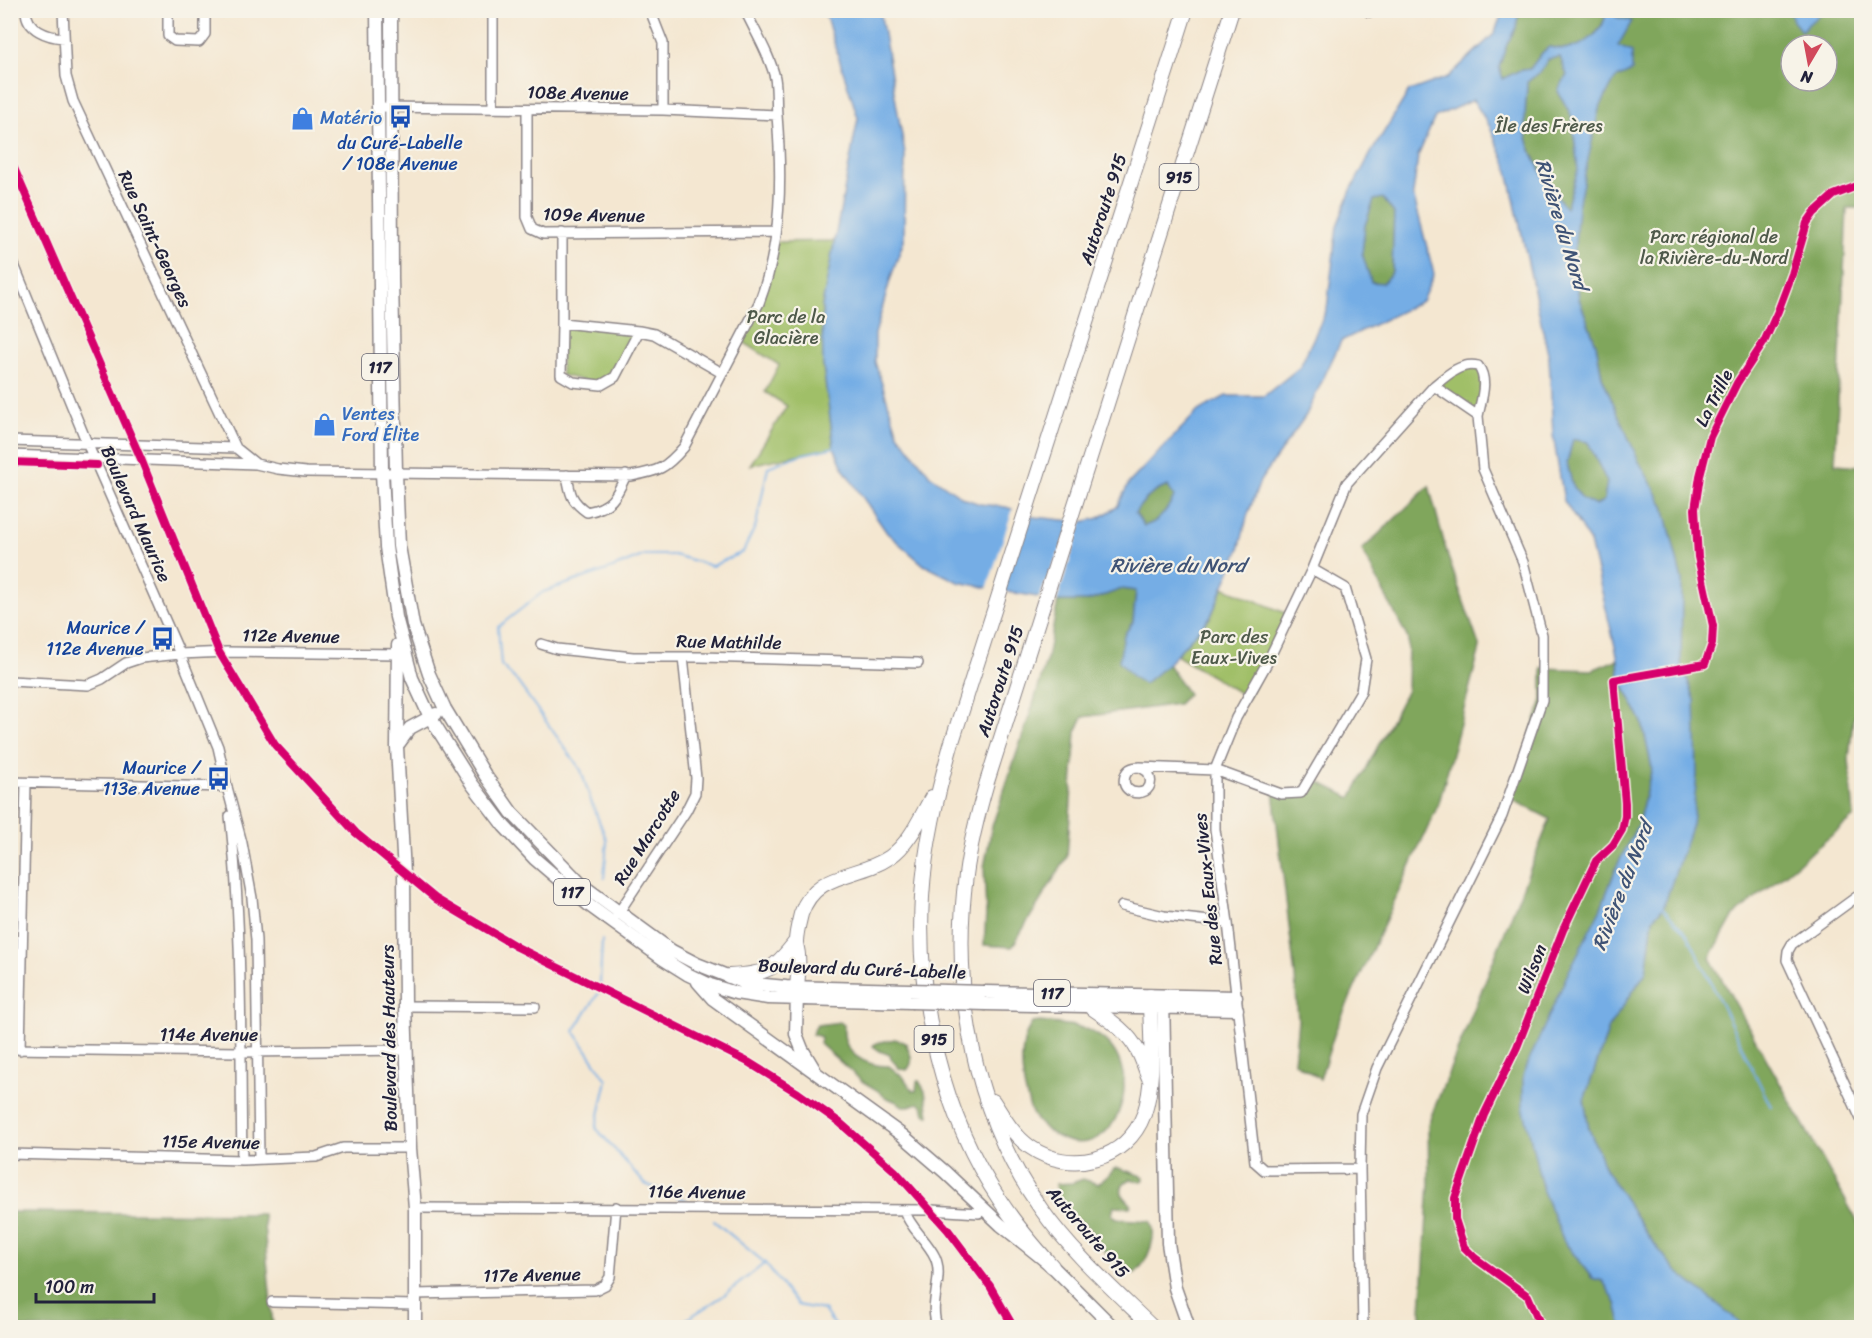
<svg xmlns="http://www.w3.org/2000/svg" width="1872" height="1338" font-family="Sriracha,sans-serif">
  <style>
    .green { fill: #a0bf67; stroke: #617051; stroke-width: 1.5 }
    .forest { fill: #80a65c; stroke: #51644c; stroke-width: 1.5; fill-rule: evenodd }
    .water { fill: #75ade5; stroke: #4c6890; stroke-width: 1.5; fill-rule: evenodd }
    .pier { fill: #f4e7d1 }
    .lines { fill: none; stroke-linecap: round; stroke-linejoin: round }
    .stream { stroke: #75ade5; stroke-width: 2 }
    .minor-casing { stroke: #8b8486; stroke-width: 12 }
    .major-casing { stroke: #8b8486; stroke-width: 15 }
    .highway-casing { stroke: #8b8486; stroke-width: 16 }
    .minor { stroke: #fff; stroke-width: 9 }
    .major { stroke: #fff; stroke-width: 12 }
    .highway { stroke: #fff; stroke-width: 14 }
    .major-bridge-casing { stroke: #8b8486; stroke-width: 15; stroke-linecap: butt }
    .major-bridge { stroke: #fff; stroke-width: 12 }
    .cycleway-casing { stroke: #f7f3e8; stroke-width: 11 }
    .cycleway { stroke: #d6006c; stroke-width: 8 }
    .labels { text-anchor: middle; stroke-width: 4.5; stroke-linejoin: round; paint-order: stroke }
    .shield { fill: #f7f3e8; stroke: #62616f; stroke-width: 1.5 }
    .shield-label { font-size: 16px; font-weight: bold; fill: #22223b }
    .street-label { font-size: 18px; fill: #22223b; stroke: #f7f3e8 }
    .shop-label { font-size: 18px; fill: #366cbe; stroke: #f7f3e8; text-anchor: start }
    .park-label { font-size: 18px; fill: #4e594a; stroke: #f7f3e8 }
    .transit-label { font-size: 18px; fill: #164399; stroke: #f7f3e8; text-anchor: end }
    .water-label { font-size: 20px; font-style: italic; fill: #3f5376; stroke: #f7f3e8 }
  </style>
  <rect width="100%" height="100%" fill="#f7f3e8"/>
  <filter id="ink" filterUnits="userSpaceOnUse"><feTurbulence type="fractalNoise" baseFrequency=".0167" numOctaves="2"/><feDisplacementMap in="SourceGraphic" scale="12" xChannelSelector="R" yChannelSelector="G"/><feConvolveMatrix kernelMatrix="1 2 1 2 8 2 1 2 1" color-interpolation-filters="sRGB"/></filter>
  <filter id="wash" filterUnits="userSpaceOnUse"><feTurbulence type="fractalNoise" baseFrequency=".008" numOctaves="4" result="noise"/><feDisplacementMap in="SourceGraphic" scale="24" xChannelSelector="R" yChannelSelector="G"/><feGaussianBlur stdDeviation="1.35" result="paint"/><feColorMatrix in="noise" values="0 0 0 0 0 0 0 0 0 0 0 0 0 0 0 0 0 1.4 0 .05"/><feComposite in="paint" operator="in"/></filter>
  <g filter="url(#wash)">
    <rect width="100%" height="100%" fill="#f4e7d1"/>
    <path class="green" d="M835 241 822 306 823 366 834 447 750 465 787 406 765 392 779 365 740 340 759 303 775 242Z
      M562 323 639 331 615 377 601 385 561 375Z
      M1469 364 1483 373 1478 416 1434 386Z
      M1223 587 1290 615 1248 698 1176 655 1211 617Z"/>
    <path class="forest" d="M1519 11H1606C1606 25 1591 41 1578 46 1568 50 1559 48 1549 47L1542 53 1530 69 1518 71 1503 79 1499 67 1507 44 1516 27Z
      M1613 11H1861V208H1847L1835 464 1861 466 1862 707 1853 719 1849 759 1854 817 1733 917 1710 958 1861 1228V1327H1746L1676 1271 1649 1237 1605 1169 1589 1129 1584 1100 1610 1025 1646 972 1653 918 1663 908 1695 700 1681 662 1682 581 1664 506 1638 460 1602 377 1596 344 1579 299 1574 255 1578 206 1592 136 1599 109 1615 79 1617 46 1615 17ZM1791 45H1827V81H1791Z
      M1560 57 1567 75 1558 91 1572 117 1578 170 1566 209C1550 186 1533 162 1526 134 1523 120 1527 97 1527 82L1541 71 1548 59Z
      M1383 198 1394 213 1392 272 1383 283 1371 282 1362 253 1365 225 1374 199Z
      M1572 439 1588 442 1607 482 1604 500 1595 506 1582 499 1572 484 1567 463Z
      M1168 486 1175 498C1166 511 1160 522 1144 526L1135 513C1143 500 1153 491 1168 486Z
      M1429 486 1448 557 1480 648 1439 803 1336 1029 1320 1079 1294 1062 1298 1020 1295 976 1273 791 1302 793 1311 778 1351 798 1407 690 1408 639 1362 550Z
      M1122 589 1136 591 1133 622 1124 635 1144 684 1168 664 1188 694 1178 704 1083 717 1076 732 1067 857 1012 947 984 945 986 914 984 867 992 826 1032 708 1047 658 1058 601H1088Z
      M1618 659 1619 676 1642 722 1652 768 1638 824 1616 868 1601 908 1543 1191 1564 1241 1592 1278 1603 1280 1616 1303 1622 1327 1420 1328 1429 1183 1428 1124 1550 819 1509 798 1542 700V668L1592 670Z
      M840 1022 844 1025C841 1054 865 1066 889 1066L904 1078 913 1091H916L917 1081H919L925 1091 929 1115 925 1114 923 1106 919 1103 909 1106H903L897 1102 885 1097 877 1090 863 1082 820 1044 821 1037 812 1034 817 1025Z
      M1040 1022C1056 1024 1075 1024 1090 1031 1155 1060 1117 1171 1056 1136 1038 1125 1032 1119 1027 1098 1021 1076 1018 1043 1032 1023Z
      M895 1039 906 1043C909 1054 916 1060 907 1070L900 1069 891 1059 890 1055 880 1051 873 1046 876 1043Z
      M1118 1168 1143 1176 1144 1179 1141 1182 1131 1179 1124 1183C1118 1193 1124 1197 1131 1204L1130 1207 1114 1206 1112 1215 1119 1219 1150 1221C1159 1235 1147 1263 1135 1273 1113 1271 1101 1244 1089 1228 1085 1224 1082 1223 1077 1220 1067 1213 1057 1197 1056 1184L1072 1183 1083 1179 1098 1184 1110 1174 1114 1169Z
      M11 1212 263 1214 273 1327 11 1328Z"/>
    <path class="water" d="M824 11H880L905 153 904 240 891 277 875 334V362L898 434 930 475 963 498 980 504 1006 507 1035 517 1082 522 1099 518 1117 507 1129 483 1198 411 1226 396H1264L1300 367 1327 309 1337 226 1351 190 1371 153 1409 91 1448 77 1494 34 1503 11H1519L1516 27 1507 44 1499 67 1503 79 1518 71 1530 69 1542 53 1549 47C1554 48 1559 49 1564 49 1583 48 1606 31 1606 11H1613L1616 17 1632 21 1618 46 1632 52V71L1615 79 1599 109 1578 206 1574 255 1579 299 1596 344 1602 377 1638 460 1664 506 1682 581 1681 662 1695 700 1697 775 1692 824 1663 908 1653 918 1646 972 1610 1025 1584 1100 1589 1129 1605 1169 1649 1237 1676 1271 1746 1327H1622L1616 1303 1603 1281 1592 1278 1564 1241 1543 1191 1523 1106V1076L1529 1061 1568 973 1601 908 1616 868 1638 824 1652 768 1642 722 1619 676 1618 659 1590 542 1564 501 1553 435 1549 358 1507 167 1489 125 1473 100 1435 117 1418 156 1413 194 1434 274 1422 301 1341 341 1306 415 1260 481 1247 517 1239 550 1211 616 1168 664 1144 684 1132 676 1119 661 1124 635 1133 622 1136 591 1122 589 1088 601H1058L958 582 924 565 887 533 844 470 834 447 823 366 822 306 858 118ZM1560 57 1567 75 1558 91 1572 117 1578 170 1566 208C1549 187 1532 161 1526 134 1523 120 1527 97 1527 82L1541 71 1548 59ZM1383 198 1394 213 1392 272 1383 283 1371 282 1362 253 1365 225 1374 200ZM1573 439 1588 442 1607 482 1604 500 1596 506 1582 499 1572 484 1567 463ZM1168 486 1174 497C1166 511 1160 522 1144 526L1135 513C1143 500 1153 491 1168 486Z
      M1790 11V10L1823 11 1801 31 1793 21Z"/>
    <path class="pier" d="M1013 508 1031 513 997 592 987 589Z
      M1074 519H1083L1056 604 1038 600Z"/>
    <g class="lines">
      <path class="stream" d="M604 878 607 841 591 801 581 770 516 680 501 665 498 627 543 592 610 569 645 555H674L712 566 743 552 756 525 768 467 799 455 835 447
        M1663 908 1689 937 1771 1107
        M600 984 602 940
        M598 994 574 1031 607 1080 596 1128 645 1184 686 1200
        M714 1221 765 1263 797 1305 824 1310 836 1328
        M673 1328 723 1296 764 1264"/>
    </g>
  </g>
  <g filter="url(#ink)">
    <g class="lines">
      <defs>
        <path id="minor" d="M26 10C26 30 48 37 64 38
          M63 10 66 76 73 101 236 448
          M168 10V36L175 41 199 42 205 34V10
          M650 10 663 43V110
          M1369 12 1370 10
          M379 107 663 110 777 115
          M493 108V11L494 10
          M527 109V217L532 229 543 234 776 232
          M562 233V323L639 331 654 334 722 373
          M10 255 87 443 180 654 218 747 227 787 242 843 252 898 256 940 259 1159
          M562 323 561 375 573 382 601 385 615 377 639 331
          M1434 386C1447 375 1461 362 1478 366 1489 380 1481 400 1478 416
          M10 441 236 448 256 464 278 469 306 472 631 476C659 471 665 469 684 447L759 303C782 243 782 178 777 115 776 103 777 90 775 78 770 55 755 32 745 10
          M10 455 256 464
          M567 475C570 494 571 501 587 512 612 507 616 497 626 475
          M541 644 557 649 633 657H701L918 663
          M10 681 88 685 102 679 126 663 141 658 180 654 227 652 399 654
          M1140 767 1148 772C1161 799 1118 799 1125 776 1127 769 1133 767 1140 767L1215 770 1281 794 1301 793 1361 691 1366 659 1345 588 1312 569
          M10 782 227 787
          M230 816C243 930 240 1046 242 1160
          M1862 893 1792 944 1788 951 1787 960 1862 1121
          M1122 906 1164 916 1228 923
          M617 915 686 811 695 793 696 778 683 657
          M405 1006 535 1007
          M10 1049 240 1052 407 1050
          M20 1050 26 783
          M10 1154 242 1160 316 1157 343 1148H410
          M1360 1169 1264 1170 1255 1162 1228 923 1215 829V770L1236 718 1267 663 1312 569 1347 483 1434 386 1478 416 1483 469 1523 562 1542 635V700L1502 816 1377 1068 1361 1114 1360 1169 1363 1328
          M415 1208 931 1210 979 1213
          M904 1210C910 1228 927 1240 935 1257 945 1279 927 1304 938 1328
          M414 1294 595 1290 605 1285 610 1277 616 1207
          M272 1302 415 1305"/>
        <path id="major" d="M377 10 382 473 386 547 396 617 412 678 430 717 472 784 504 826 535 859 590 906 663 959 687 974 710 985 736 993 768 998 911 1002
          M391 10 392 278 396 473 399 546 413 625 429 674 445 709 485 775 512 813 582 885 672 951 697 964 745 983 786 987 910 990
          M398 645 397 747 404 873 405 1006 410 1148 415 1208V1328
          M399 743 410 728 436 714
          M698 982 713 999 902 1135 945 1172 1001 1225 1052 1266 1114 1328
          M797 992 796 1034 802 1049 814 1069
          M984 992 1236 997
          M1163 996 1168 1243 1175 1288 1189 1328
          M986 1004 1237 1009"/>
        <path id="highway" d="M729 976C767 974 773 971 796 941
          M797 987C798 977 799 966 798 955 798 951 796 946 796 942 796 933 799 922 801 914 816 870 858 879 890 857 910 843 920 818 932 797
          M1089 1006C1108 1019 1127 1030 1138 1051 1143 1060 1145 1069 1149 1078
          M993 1101C1004 1118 1013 1135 1030 1147 1070 1175 1127 1161 1144 1114 1156 1079 1150 1033 1150 996
          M1052 1266C1034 1246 1016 1225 1001 1202 942 1115 916 1001 922 897 925 845 937 795 951 745L1186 10
          M1153 1328C1114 1290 1072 1253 1041 1209 974 1115 951 989 966 875 970 844 978 813 987 782L1232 10"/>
      </defs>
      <use href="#minor" class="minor-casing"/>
      <use href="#major" class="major-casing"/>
      <use href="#highway" class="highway-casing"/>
      <use href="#minor" class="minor"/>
      <use href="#major" class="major"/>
      <use href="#highway" class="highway"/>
      <defs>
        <path id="major-bridge" d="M910 990 984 992
          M911 1002 986 1004"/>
      </defs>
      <use href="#major-bridge" class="major-bridge-casing"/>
      <use href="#major-bridge" class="major-bridge"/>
      <defs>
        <path id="cycleway" d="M10 159 141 459 219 652 275 745 356 833 436 899 517 947 748 1062 798 1093 839 1122 895 1171 948 1230 990 1286 1014 1328
          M10 462 97 465
          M1542 1328 1528 1296 1475 1258 1464 1247 1455 1219V1198L1484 1115 1517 1047 1563 930 1596 861 1613 845 1622 830 1625 816V803L1614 680 1705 664 1712 644 1713 626 1698 557 1695 509 1700 476 1710 437 1737 383 1764 342 1778 311 1792 274 1807 223 1814 213 1834 195 1862 184"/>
      </defs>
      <use href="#cycleway" class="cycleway-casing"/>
      <use href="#cycleway" class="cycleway"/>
    </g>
  </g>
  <defs>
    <symbol id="bus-bare" viewBox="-9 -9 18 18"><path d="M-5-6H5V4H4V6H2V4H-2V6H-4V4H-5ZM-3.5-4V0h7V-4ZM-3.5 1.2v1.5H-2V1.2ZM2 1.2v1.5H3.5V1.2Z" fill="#1a4fb4" stroke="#f7f3e8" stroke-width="2.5" paint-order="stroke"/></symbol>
    <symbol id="shop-bare" viewBox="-9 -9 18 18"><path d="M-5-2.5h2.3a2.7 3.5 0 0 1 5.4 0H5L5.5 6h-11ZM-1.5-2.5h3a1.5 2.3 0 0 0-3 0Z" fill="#3f7fe0" stroke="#f7f3e8" stroke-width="2.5" paint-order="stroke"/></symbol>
  </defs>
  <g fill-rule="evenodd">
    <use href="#bus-bare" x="384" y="100" width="33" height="33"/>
    <use href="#shop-bare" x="286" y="102" width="33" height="33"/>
    <use href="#shop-bare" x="308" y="408" width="33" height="33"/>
    <use href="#bus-bare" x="146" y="622" width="33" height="33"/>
    <use href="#bus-bare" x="202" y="762" width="33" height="33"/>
  </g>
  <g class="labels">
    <g class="shield">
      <rect x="1159.5" y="164" width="39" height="26" rx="4.5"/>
      <rect x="362" y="354" width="36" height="26" rx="4.5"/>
      <rect x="554" y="879" width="36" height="26" rx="4.5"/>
      <rect x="1034" y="980" width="36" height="26" rx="4.5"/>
      <rect x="914.5" y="1026" width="39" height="26" rx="4.5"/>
    </g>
    <g class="shield-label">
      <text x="1179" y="183">915</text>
      <text x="380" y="373">117</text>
      <text x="572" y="898">117</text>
      <text x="1052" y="999">117</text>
      <text x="934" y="1045">915</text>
    </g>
    <g class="street-label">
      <text transform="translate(578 93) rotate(1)" y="6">108e Avenue</text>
      <text transform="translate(1103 209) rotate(-72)" y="6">Autoroute 915</text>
      <text transform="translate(594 215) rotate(1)" y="6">109e Avenue</text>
      <text transform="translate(155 239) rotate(65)" y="6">Rue Saint-Georges</text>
      <text transform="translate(1714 398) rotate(-63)" y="6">La Trille</text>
      <text transform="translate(136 514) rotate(66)" y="6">Boulevard Maurice</text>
      <text transform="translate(291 636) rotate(1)" y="6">112e Avenue</text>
      <text transform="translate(729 642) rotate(1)" y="6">Rue Mathilde</text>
      <text transform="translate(1000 681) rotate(-72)" y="6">Autoroute 915</text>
      <text transform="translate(647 837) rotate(-58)" y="6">Rue Marcotte</text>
      <text transform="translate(1208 889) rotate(-96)" y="6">Rue des Eaux-Vives</text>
      <text transform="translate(862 969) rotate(2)" y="6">Boulevard du Curé-Labelle</text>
      <text transform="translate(1532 969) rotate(-68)" y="6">Wilson</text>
      <text x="209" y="1041">114e Avenue</text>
      <text transform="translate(389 1038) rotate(-91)" y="6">Boulevard des Hauteurs</text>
      <text transform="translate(211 1142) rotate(1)" y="6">115e Avenue</text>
      <text transform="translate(697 1192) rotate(1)" y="6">116e Avenue</text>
      <text transform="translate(1088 1232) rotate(49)" y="6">Autoroute 915</text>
      <text transform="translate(532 1275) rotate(-1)" y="6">117e Avenue</text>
    </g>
    <g class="shop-label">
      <text x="320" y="124">Matério</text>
      <text x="342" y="420">Ventes<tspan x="342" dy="21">Ford Élite</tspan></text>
    </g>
    <g class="park-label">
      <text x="1549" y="132">Île des Frères</text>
      <text x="1714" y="243">Parc régional de<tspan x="1714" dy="21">la Rivière-du-Nord</tspan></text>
      <text x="786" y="323">Parc de la<tspan x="786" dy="21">Glacière</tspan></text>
      <text x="1234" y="643">Parc des<tspan x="1234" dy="21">Eaux-Vives</tspan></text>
    </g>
    <g class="transit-label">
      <text x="400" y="149" text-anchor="middle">du Curé-Labelle<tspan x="400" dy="21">/ 108e Avenue</tspan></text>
      <text x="144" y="634">Maurice /<tspan x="144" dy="21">112e Avenue</tspan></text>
      <text x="200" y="774">Maurice /<tspan x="200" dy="21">113e Avenue</tspan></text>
    </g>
    <g class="water-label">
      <text transform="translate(1562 224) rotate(73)" y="7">Rivière du Nord</text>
      <text x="1178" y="572">Rivière du Nord</text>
      <text transform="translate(1622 886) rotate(-69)" y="7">Rivière du Nord</text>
    </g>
  </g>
  <rect width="1872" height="1338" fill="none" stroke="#f7f3e8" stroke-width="36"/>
  <g transform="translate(1809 63) rotate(190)"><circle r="28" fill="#f7f3e8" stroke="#a29fa3" stroke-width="1.5"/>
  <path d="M0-4.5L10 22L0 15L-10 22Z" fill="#d1495b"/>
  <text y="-9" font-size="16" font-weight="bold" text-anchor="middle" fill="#22223b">N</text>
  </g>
  <path d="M36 1293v9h118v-9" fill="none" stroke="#22223b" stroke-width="3"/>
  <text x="45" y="1293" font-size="18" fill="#22223b" stroke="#f7f3e8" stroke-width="4.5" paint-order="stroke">100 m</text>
</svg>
